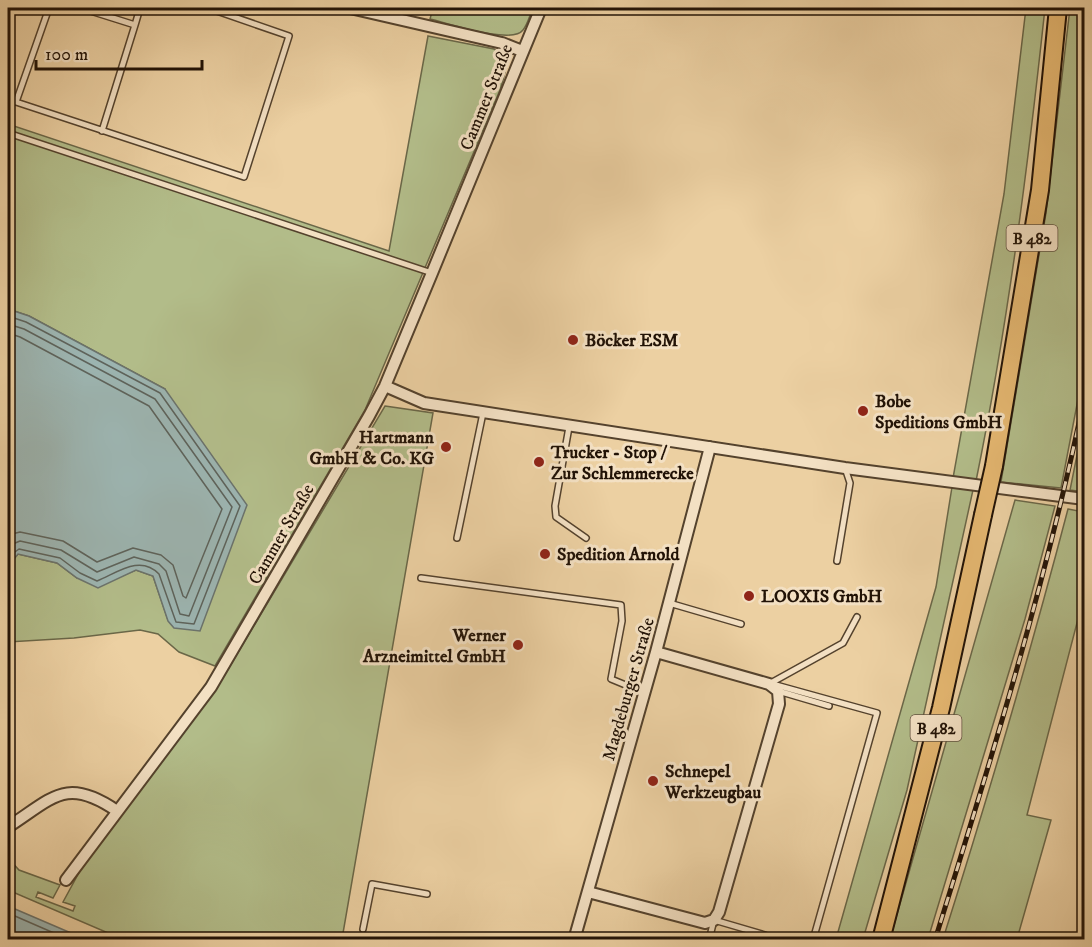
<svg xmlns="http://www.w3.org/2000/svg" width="1092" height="947" font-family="'IM FELL DW Pica',serif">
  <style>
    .green { fill: #b2bc89; stroke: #6a6748; stroke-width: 1.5 }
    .water { fill: #9cb4b0; stroke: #6b736c; stroke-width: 1.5 }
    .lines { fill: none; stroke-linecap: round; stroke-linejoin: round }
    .shore { stroke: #5e635b; stroke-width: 1.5 }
    .lane-casing { stroke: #54422d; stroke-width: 8 }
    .street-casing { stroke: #54422d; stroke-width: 14 }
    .primary-casing { stroke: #211206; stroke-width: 20 }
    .lane { stroke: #f3e0c3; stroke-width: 5 }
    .street { stroke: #f3e0c3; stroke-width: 10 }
    .primary { stroke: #e6b871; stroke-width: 16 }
    .rail-casing { stroke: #211206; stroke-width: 5 }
    .rail { stroke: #f3e0c3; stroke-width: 3; stroke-dasharray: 9; stroke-linecap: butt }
    .primary-bridge-casing { stroke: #211206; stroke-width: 20; stroke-linecap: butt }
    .primary-bridge { stroke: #e6b871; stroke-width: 16 }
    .poi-dot { fill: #8f2418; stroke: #f3e0c3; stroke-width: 2 }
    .labels { text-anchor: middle; stroke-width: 6; stroke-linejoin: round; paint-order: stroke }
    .shield { fill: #f3e0c3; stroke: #60503f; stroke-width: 1.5 }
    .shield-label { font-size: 16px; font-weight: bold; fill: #211206 }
    .street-label { font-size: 18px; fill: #211206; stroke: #f3e0c3 }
    .poi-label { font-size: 18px; font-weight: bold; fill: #211206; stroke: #f3e0c3; text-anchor: start }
  </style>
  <rect width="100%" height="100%" fill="#ecd0a2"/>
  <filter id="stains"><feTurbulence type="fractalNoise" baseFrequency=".00333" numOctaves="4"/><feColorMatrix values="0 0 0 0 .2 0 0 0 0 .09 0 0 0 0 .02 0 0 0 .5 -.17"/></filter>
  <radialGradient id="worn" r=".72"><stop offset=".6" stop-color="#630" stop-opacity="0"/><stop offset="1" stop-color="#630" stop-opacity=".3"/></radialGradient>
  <path class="green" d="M433 8H533C530 14 528 24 523 30 512 45 448 23 430 19Z
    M1026 8H1045C1028 166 1008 324 976 481L953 478 1004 194Z
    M1070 8H1084V368L1061 488 1001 482 1046 213Z
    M428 36 494 49C512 60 505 73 500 90L365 410 215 666 179 652 158 634 140 630 74 638 8 642V566L18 554 57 563 77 578H117L136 570 153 576 168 620 165 389 29 316 8 309V124L389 251Z
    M385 406 433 413 342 939H122L8 890V858L19 870 60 885 53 898 38 892 36 897 73 911 75 906 63 902 81 869 224 676Z
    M1084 420V492L1070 490Z
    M952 487 973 490 907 790 863 939H836L936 587Z
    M1015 500 1055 506 1025 619 928 939H890Z
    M1068 509 1084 512V596L1027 815 1051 820 1017 939H943C988 797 1030 654 1068 509Z"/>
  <path class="water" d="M8 309 29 316 165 389 247 505 200 631 174 628 168 621 153 576 136 570 98 588 77 578 57 563 18 554 8 566Z
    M8 906 85 939H8Z"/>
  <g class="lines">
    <path class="shore" d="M8 316 26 322 160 393 240 506 194 624 176 622 159 574C140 554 117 573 97 581L80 573 60 558 19 549 8 557
      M8 324 24 329 155 399 232 507 189 616 180 614 166 571 159 564 134 557 97 572 61 550 20 541 8 546
      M8 333 20 337 149 406 222 509 186 598 183 596 173 565 161 555 133 548 97 562 63 541 20 532 8 535
      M8 913 70 940"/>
    <defs>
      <path id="lane" d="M49 8 16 102 244 177 289 36 208 8
        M81 8 135 25 102 131
        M135 25 140 8
        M8 133 432 273
        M569 427 555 506 556 517 586 538
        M457 538 483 413
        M837 561 850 483 845 468
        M421 578 621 605 622 621 611 679 645 693
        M669 603 741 624
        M769 684 843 643 857 617
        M776 685 877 713 813 940
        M778 691 829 706
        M363 929 372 884 427 894
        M419 939V940
        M647 939V940
        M709 940 714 920 765 935"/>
      <path id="street" d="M350 8 502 43 522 51
        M385 386 424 403 845 468 1084 499
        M8 827C53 798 66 776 117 811
        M66 880 211 687 369 416 385 386 432 273 541 8
        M588 892 705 923 714 920 719 912 779 704 778 691 769 684 656 652
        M574 940 656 652 710 447"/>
      <path id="primary" d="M994 466 1040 190 1058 8
        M881 940 941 708 983 515"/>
    </defs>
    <use href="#lane" class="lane-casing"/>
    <use href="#street" class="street-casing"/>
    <use href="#primary" class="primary-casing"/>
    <use href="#lane" class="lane"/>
    <use href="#street" class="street"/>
    <use href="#primary" class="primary"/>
    <defs>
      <path id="rail" d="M935 940C991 760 1046 583 1084 399"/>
    </defs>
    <use href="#rail" class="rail-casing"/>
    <use href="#rail" class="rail"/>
    <defs>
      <path id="primary-bridge" d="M983 515 994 466"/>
    </defs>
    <use href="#primary-bridge" class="primary-bridge-casing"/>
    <use href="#primary-bridge" class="primary-bridge"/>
  </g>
  <g class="poi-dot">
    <circle cx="573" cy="340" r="6"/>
    <circle cx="863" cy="411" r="6"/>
    <circle cx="446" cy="447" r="6"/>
    <circle cx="539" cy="462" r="6"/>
    <circle cx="545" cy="554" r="6"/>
    <circle cx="749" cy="596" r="6"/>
    <circle cx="518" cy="645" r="6"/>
    <circle cx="653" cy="781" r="6"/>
  </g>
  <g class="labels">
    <g class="shield">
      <rect x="1006.5" y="225" width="51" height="26" rx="4.5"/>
      <rect x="910.5" y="715" width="51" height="26" rx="4.5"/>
    </g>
    <g class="shield-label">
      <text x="1032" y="244">B 482</text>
      <text x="936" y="734">B 482</text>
    </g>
    <g class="street-label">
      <text transform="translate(486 97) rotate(-68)" y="6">Cammer Straße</text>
      <text transform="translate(281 534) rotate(-60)" y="6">Cammer Straße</text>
      <text transform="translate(628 689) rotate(-74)" y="6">Magdeburger Straße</text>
    </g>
    <g class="poi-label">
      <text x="585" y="346">Böcker ESM</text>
      <text x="875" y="407">Bobe<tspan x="875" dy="21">Speditions GmbH</tspan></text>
      <text x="434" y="443" text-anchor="end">Hartmann<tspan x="434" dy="21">GmbH &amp; Co. KG</tspan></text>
      <text x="551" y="458">Trucker - Stop /<tspan x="551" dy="21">Zur Schlemmerecke</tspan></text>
      <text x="557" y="560">Spedition Arnold</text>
      <text x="761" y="602">LOOXIS GmbH</text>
      <text x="506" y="641" text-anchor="end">Werner<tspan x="506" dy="21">Arzneimittel GmbH</tspan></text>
      <text x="665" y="777">Schnepel<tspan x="665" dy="21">Werkzeugbau</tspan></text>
    </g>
  </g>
  <rect width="1092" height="947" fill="none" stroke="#ecd0a2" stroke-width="30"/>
  <rect x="9" y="9" width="1074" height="929" fill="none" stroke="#211206" stroke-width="3"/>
  <rect x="15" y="15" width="1062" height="917" fill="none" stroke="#211206" stroke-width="1.5"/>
  <path d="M36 60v9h166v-9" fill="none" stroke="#211206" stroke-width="3"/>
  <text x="45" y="60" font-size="18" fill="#211206" stroke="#f3e0c3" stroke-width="4.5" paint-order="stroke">100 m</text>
  <rect width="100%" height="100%" filter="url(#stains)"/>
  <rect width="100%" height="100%" fill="url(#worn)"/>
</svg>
